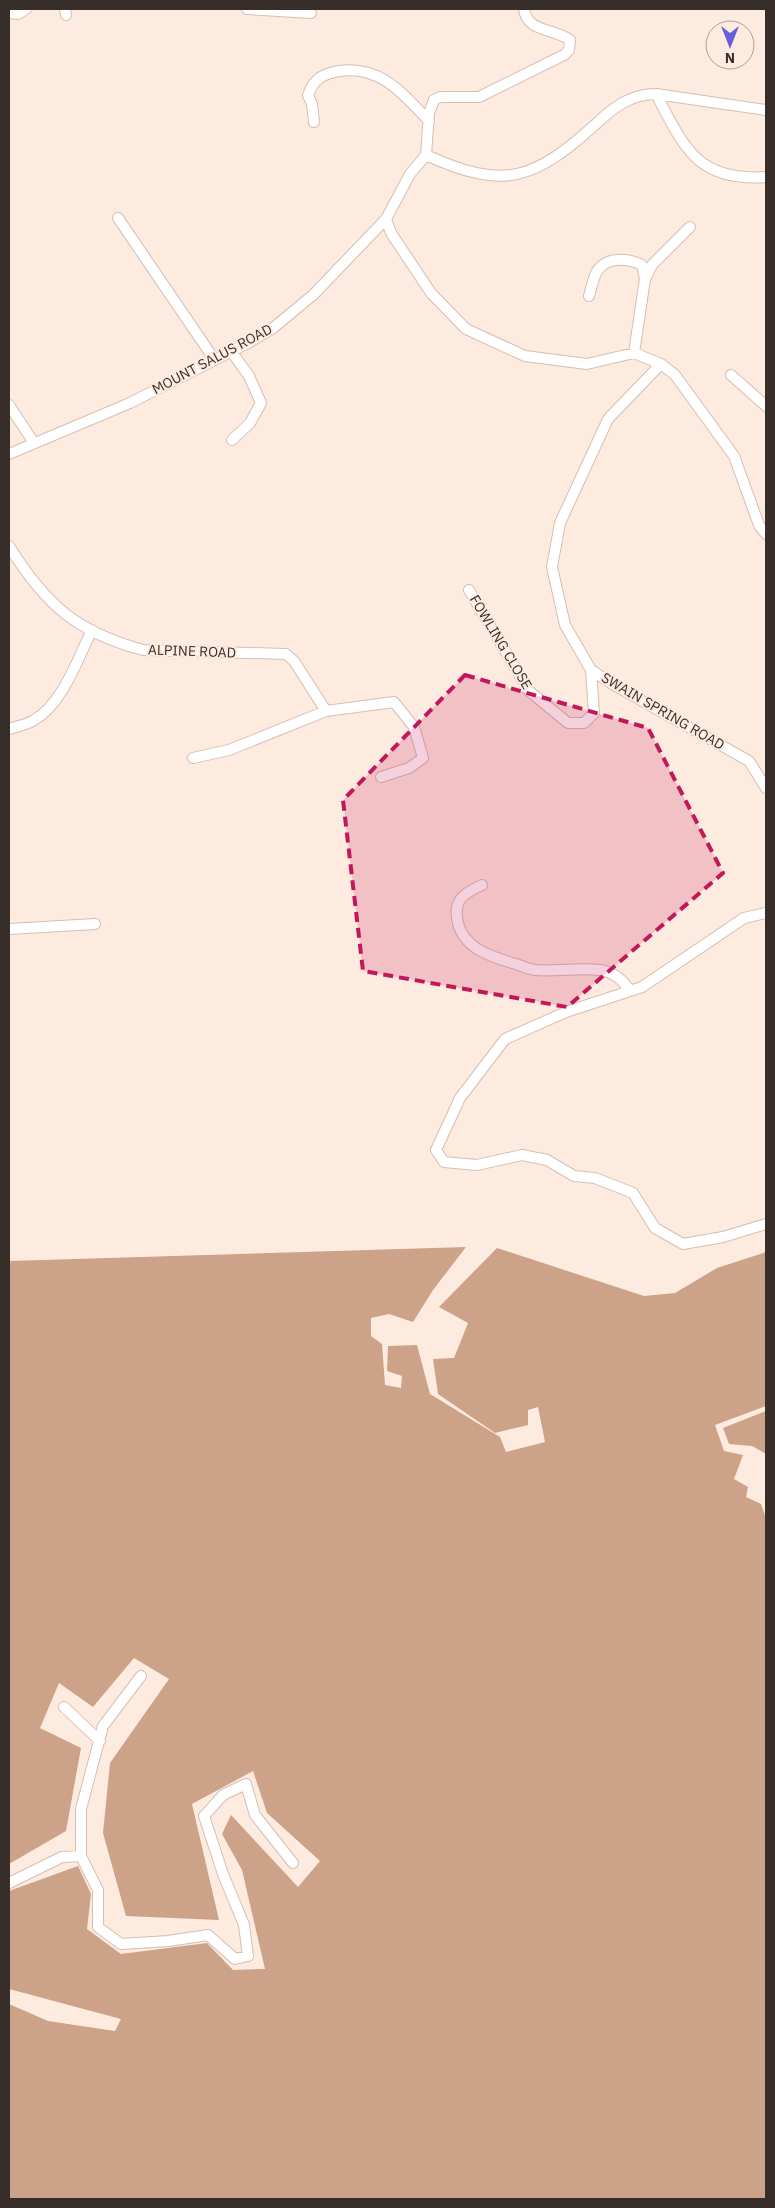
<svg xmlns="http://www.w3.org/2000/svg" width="775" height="2208" font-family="'IBM Plex Sans',sans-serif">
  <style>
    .forest { fill: #cca289 }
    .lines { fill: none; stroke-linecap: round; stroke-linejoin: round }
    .street-casing { stroke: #d5beb2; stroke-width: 12 }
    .street { stroke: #fff; stroke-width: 10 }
    .marked { fill: #c2185b; fill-opacity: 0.2; stroke: #c2185b; stroke-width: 4; stroke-dasharray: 10 6; stroke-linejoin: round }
    .labels { text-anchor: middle; stroke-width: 4; stroke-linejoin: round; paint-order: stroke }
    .street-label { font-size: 14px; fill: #372e29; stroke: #feebe0 }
  </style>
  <rect width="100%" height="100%" fill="#feebe0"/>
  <path class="forest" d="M466 1247 433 1290 413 1322 389 1314 371 1318V1336L382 1344 385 1385 401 1388 402 1376 387 1371 388 1346 417 1345 430 1394 500 1437 506 1452 545 1442 538 1407 528 1410V1425L495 1433 438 1394 433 1359 454 1358 468 1323 439 1307 497 1248 644 1296 675 1293 717 1268 766 1252V1406L715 1425 724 1451 743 1455 734 1479 748 1487 746 1497 761 1504 766 1518V2199H9V2004L48 2021 115 2031 121 2019 9 1989V1891L78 1866 91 1894 87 1929 121 1954 207 1943 233 1970 265 1969 242 1870 222 1834 231 1815 298 1887 320 1861 267 1813 253 1771 192 1804 219 1920 126 1916 103 1833 110 1763 169 1679 134 1658 93 1707 59 1683 40 1728 81 1748 66 1831 9 1864V1261Z
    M766 1411V1454L752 1446 729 1444 723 1428Z"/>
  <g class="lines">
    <defs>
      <path id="street" d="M65 9 66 15
        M247 9 311 13
        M9 13 18 14 26 9
        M656 94 766 110
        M314 122 312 104 308 95C314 79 322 74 339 71 381 65 403 94 429 121
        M426 155C505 191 534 180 597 123 614 107 631 94 656 94 684 147 697 182 766 177
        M118 218 214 359
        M386 219 391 233 431 293 466 329 525 356 587 364 634 353 661 364 608 419 560 523 552 567 565 625 591 670 614 685 749 761 766 788
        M589 296C591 289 593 280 596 273 605 256 628 258 642 265L645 279
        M231 351 249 376 261 403 250 423 232 440
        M634 353 645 279 652 265 690 227
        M661 364 675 375 734 456 759 525 766 534
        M731 375 766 406
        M9 405 34 443
        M9 454 130 403 248 343 273 328 313 295 386 219 410 174 426 155 429 113 434 100 440 97H479L564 55 569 50 570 40C555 28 527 33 524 9
        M9 546C45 604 76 632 143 650L286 654 294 661 326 711
        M469 590 529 691 568 723H584L594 713 591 670
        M9 729C17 726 27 725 34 720 62 705 78 658 92 630
        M193 758 229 750 326 711 394 702 414 727 423 758 409 768 381 777
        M482 885C467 892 454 898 457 918 461 948 491 957 516 964 522 966 528 969 535 970 556 972 579 967 600 970 613 972 623 980 630 991
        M766 913 744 918 642 987 566 1012 505 1039 460 1098 436 1150 444 1162 477 1165 522 1155 547 1160 574 1176 595 1178 633 1193 655 1228 683 1244 723 1237 766 1224
        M9 929 95 924
        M64 1707 100 1741
        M81 1856V1809L103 1726 141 1676
        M9 1883 62 1857 81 1856 98 1890V1927L121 1944 168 1941 208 1935 235 1959 248 1956 244 1925 223 1874 204 1816 223 1795 246 1784 255 1815 293 1863"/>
    </defs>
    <use href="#street" class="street-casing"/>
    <use href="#street" class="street"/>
  </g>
  <path class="marked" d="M465 675 648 728 723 873 567 1007 363 971 343 800Z"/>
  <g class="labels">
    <g class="street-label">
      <text transform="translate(212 359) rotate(-28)" y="5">MOUNT SALUS ROAD</text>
      <text transform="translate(501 642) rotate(59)" y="5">FOWLING CLOSE</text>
      <text transform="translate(192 651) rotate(2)" y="5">ALPINE ROAD</text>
      <text transform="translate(663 711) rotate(30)" y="5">SWAIN SPRING ROAD</text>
    </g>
  </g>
  <rect width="775" height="2208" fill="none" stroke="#372e29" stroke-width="20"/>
  <g transform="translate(730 45) rotate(180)"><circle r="24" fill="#feebe0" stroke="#ae9f97"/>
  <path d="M0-4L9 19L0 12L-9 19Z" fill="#6860da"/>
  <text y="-8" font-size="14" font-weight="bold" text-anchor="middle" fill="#372e29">N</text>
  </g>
</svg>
